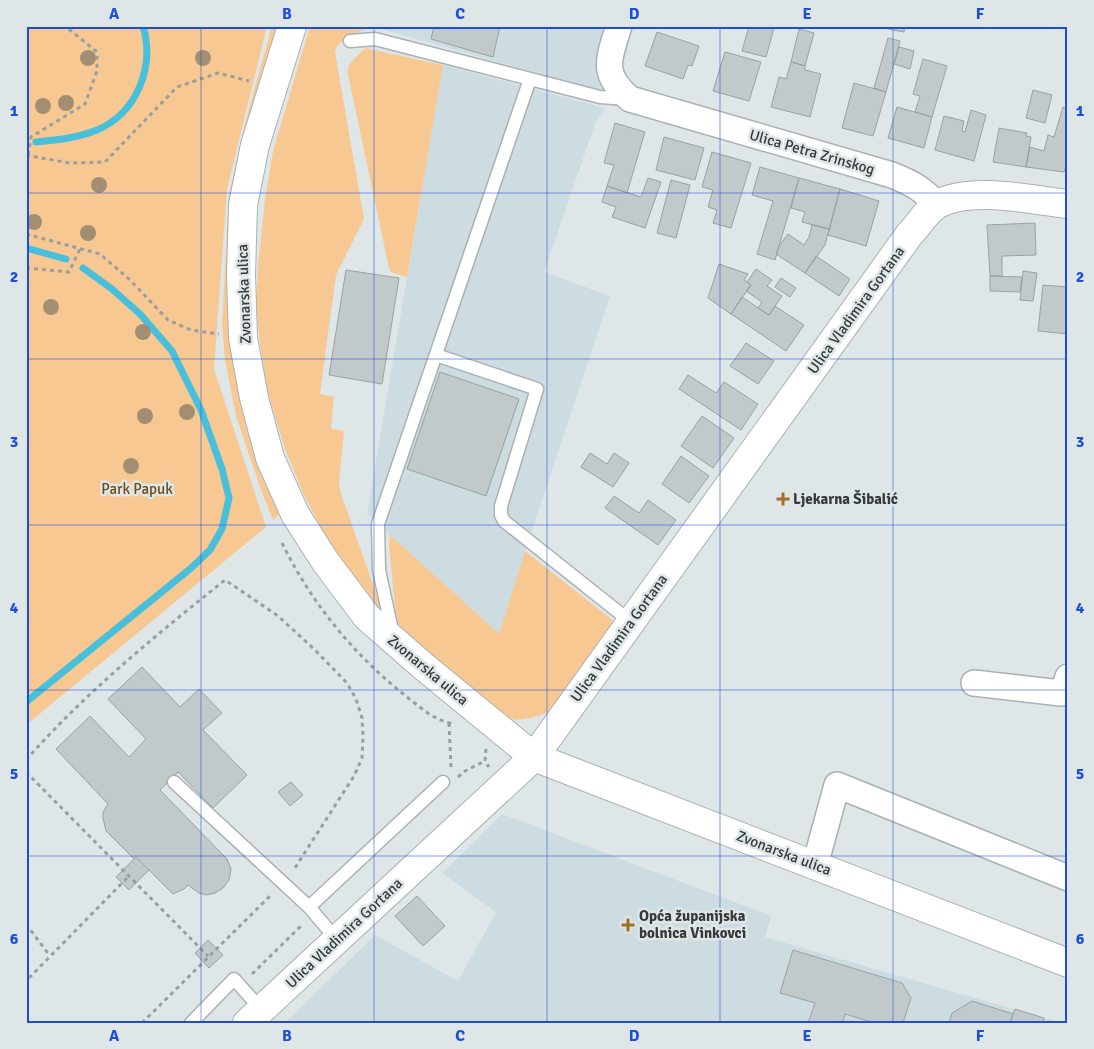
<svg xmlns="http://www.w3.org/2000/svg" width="1094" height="1049" font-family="Signika,sans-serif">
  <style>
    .built { fill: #ccdce0 }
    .green { fill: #f8c892 }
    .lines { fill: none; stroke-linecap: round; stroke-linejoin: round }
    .stream { stroke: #48c0dc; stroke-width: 7 }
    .building { fill: #c2c9cb; stroke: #9aa1a3 }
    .lane-casing { stroke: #aab1b3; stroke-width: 15 }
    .street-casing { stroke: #aab1b3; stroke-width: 28 }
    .secondary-casing { stroke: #aab1b3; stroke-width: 30 }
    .path { stroke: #999fa1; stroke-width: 3; stroke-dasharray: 4 4; stroke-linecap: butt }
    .lane { stroke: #fff; stroke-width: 12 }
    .street { stroke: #fff; stroke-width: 25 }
    .secondary { stroke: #fff; stroke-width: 28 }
    .tree { fill: #a28f73 }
    .grid { fill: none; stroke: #1d4ed8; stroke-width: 1; stroke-opacity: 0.55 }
    .poi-dot { fill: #a36d28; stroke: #dee6e8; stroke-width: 2 }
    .labels { text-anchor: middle; stroke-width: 5; stroke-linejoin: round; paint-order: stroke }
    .street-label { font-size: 15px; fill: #36393a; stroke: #dee6e8 }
    .park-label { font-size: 15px; fill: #704813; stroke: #dee6e8 }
    .poi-label { font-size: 15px; font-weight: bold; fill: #36393a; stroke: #dee6e8; text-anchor: start }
    .neatline { fill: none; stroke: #1d4ed8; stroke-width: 2 }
    .grid-label { font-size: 16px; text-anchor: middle; font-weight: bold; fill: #1d4ed8 }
  </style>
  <rect width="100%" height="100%" fill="#dee6e8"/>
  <path class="built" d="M371 26H633L627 53 611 94Z
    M443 65 605 108 596 121 544 272 610 296 525 551 499 635 367 514Z
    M502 814 771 916 765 937 1061 1023H285L375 935 458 981 496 912 442 873Z"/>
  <path class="green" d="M26 26H267L227 189 214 369 266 527 26 725Z
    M272 26H284L236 209 281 513 273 520 260 487 236 416 225 360 222 324 229 194 247 116Z
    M310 26 372 27C358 33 340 36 335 52L364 219 336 275 320 394 334 397 331 429 344 431 339 483 341 494 375 590 380 606 379 612 332 549 303 493 285 449 275 416 267 390 260 343 256 305 258 266 265 200 273 151Z
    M365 48 443 65 407 277 391 272 389 268 347 70 352 61Z
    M390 535 499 634 525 551 621 627 555 710 531 718 516 720 497 713 397 628 389 546Z"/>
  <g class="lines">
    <path class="stream" d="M36 142C57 140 77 138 97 130 137 113 155 67 143 26
      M26 248 66 259
      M26 702 190 569 210 550 222 529 229 498 222 469 201 410 172 351 140 314 112 289 83 268"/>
  </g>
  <path class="building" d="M434 26H500L493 57 431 39Z
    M749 26 774 28 766 57 742 51Z
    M889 26H905L904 32 888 29Z
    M799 29 814 33 805 66 791 62Z
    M657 32 699 46 692 66 688 65 683 79 645 66Z
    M888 38 900 41 886 92 874 88Z
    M899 47 914 51 910 69 894 64Z
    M725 52 761 62 749 101 713 91Z
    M923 59 947 66 932 117 915 112 920 96 913 94Z
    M791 62 805 66V70L821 74 810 117 771 107 779 77 786 79Z
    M854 83 886 92 873 136 842 128Z
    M1033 90 1052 95 1045 123 1026 118Z
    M897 107 932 117 924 148 888 138Z
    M1063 107 1068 108V160L1064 172 1026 167 1030 147 1044 151 1048 135 1054 137Z
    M971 110 986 115 974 161 935 150 944 116 964 121 962 131 965 132Z
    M615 123 645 132 627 193 607 186 614 165 604 163Z
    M999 128 1027 133 1026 136 1031 137 1026 167 993 162Z
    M664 137 704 148 695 180 656 170Z
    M712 152 751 163 731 228 713 223 717 210 708 207 713 190 702 187Z
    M760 167 799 178 775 260 757 254 773 201 752 195Z
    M648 178 661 182 645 228 612 217 616 207 602 202 607 186 641 197Z
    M799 178 840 189 829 229 802 222 805 212 791 208Z
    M671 180 690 185 676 238 657 233Z
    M840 189 879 201 866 246 828 235Z
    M1035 223 1036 255 1002 256V276H990L987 225Z
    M812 225 829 229 825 245 805 273 776 254 779 246 788 234 804 245 809 237Z
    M816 256 850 279 839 296 805 273Z
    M719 264 748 274 744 280 751 285 731 314 708 298Z
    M756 269 772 280 767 286 782 296 769 315 758 308 762 302 746 291 751 285 747 282Z
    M346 270 399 278 382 384 329 375Z
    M1023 271 1037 273 1033 301 1020 300Z
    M990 276 1022 277 1020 292 990 291Z
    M781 278 796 288 790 297 775 287Z
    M1043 285 1068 287V334L1038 331Z
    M742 297 769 315 775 306 804 325 786 351 731 314Z
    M746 343 774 361 758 384 730 366Z
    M440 372 519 399 486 496 407 469Z
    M688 375 716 393 724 382 758 404 741 430 679 389Z
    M702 416 734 438 713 468 681 446Z
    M590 453 607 464 614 453 629 463 613 487 581 467Z
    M681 456 709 476 689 503 662 484Z
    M614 496 639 513 648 500 676 520 658 545 605 508Z
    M142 667 180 707 199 689 222 713 203 730 247 775 213 808 178 772 160 790 227 859 231 869 229 880 223 888 215 893 206 895 199 893 188 885 184 889 173 894 136 857 134 859 106 831 103 818V812L108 804 56 749 90 716 129 757 146 739 108 699Z
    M291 782 303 795 290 806 278 792Z
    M136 857 149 870 129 890 116 877Z
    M417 896 445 926 423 946 395 916Z
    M208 940 223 955 209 968 195 953Z
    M793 950 902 983 911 998 903 1023H875L845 1014 843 1023H808L815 1003 780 993Z
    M972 1001 1013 1014 1010 1023H949L952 1013Z
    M1015 1009 1044 1018 1043 1023H1010Z"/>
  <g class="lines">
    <defs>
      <path id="lane" d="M350 41 375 39 600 97 628 99
        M436 355 537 389 501 506V515L504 521 631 622
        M393 635 379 570 378 524 530 79
        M174 782 309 907
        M337 940 309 907 443 782
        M191 1023 234 979 261 1009"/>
      <path id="street" d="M619 26C608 60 601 74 630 99L892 175C912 183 923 189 937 205
        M974 683 1061 693 1064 689 1068 677
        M815 865 837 785 1068 878"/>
      <path id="secondary" d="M292 26 255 145 243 205 241 275 243 338 254 398 270 458 295 514 325 561 367 617 423 666 534 757 1068 963
        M247 1023 534 757 909 235C918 226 927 210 938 204 972 186 1031 200 1068 204"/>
    </defs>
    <use href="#lane" class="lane-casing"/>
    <use href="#street" class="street-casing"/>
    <use href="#secondary" class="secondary-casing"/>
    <path class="path" d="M26 155 69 163 105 162 177 87 218 73 249 81
      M28 155 31 137 85 104 97 71V52L65 26
      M26 234 100 254 129 279 168 320 191 330 219 334
      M26 268 69 272 80 249
      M282 543C312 604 354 655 407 697 421 708 434 720 453 724
      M449 723 451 767
      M486 749 485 761 489 767
      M26 760C85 693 156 635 225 580L278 616 314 649 347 683 356 699 362 718 363 737 362 758 354 776 293 871
      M26 772 208 956
      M458 777 465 771 485 761
      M26 924 50 956
      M252 974 303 924
      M29 978 129 876
      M142 1023 272 894"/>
    <use href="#lane" class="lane"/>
    <use href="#street" class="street"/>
    <use href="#secondary" class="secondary"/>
  </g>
  <g class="tree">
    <circle cx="88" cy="58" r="8"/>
    <circle cx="203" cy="58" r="8"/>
    <circle cx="66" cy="103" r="8"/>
    <circle cx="43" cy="106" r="8"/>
    <circle cx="99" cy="185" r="8"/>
    <circle cx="34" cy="222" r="8"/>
    <circle cx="88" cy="233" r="8"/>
    <circle cx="51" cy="307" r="8"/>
    <circle cx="143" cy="332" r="8"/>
    <circle cx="187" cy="412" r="8"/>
    <circle cx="145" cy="416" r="8"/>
    <circle cx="131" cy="466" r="8"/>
  </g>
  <path class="grid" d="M201 26V1023M374 26V1023M547 26V1023M720 26V1023M893 26V1023M26 193H1068M26 359H1068M26 525H1068M26 690H1068M26 856H1068"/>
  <g class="poi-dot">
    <path d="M780.5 491.5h5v5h5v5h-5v5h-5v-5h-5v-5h5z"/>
    <path d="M625.5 917.5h5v5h5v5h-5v5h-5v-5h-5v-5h5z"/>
  </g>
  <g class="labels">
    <g class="street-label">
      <text transform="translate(812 152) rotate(16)" y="5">Ulica Petra Zrinskog</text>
      <text transform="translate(244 294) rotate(-92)" y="5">Zvonarska ulica</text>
      <text transform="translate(856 310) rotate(-54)" y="5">Ulica Vladimira Gortana</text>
      <text transform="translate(619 638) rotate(-54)" y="5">Ulica Vladimira Gortana</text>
      <text transform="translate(428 670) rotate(40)" y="5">Zvonarska ulica</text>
      <text transform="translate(784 853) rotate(21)" y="5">Zvonarska ulica</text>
      <text transform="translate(344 933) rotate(-43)" y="5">Ulica Vladimira Gortana</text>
    </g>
    <g class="park-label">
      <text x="137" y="494">Park Papuk</text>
    </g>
    <g class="poi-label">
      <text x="793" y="504">Ljekarna Šibalić</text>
      <text x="639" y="921">Opća županijska<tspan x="639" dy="17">bolnica Vinkovci</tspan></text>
    </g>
  </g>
  <rect width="1094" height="1049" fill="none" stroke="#dee6e8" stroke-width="55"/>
  <rect x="28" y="28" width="1038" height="994" class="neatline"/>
  <g class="grid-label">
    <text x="114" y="19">A</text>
    <text x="287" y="19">B</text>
    <text x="460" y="19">C</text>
    <text x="634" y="19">D</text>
    <text x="807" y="19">E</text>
    <text x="980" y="19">F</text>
    <text x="14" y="116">1</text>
    <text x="1080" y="116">1</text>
    <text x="14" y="282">2</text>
    <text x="1080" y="282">2</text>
    <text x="14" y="447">3</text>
    <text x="1080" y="447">3</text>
    <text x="14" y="613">4</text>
    <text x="1080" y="613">4</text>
    <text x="14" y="779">5</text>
    <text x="1080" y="779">5</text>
    <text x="14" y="944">6</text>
    <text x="1080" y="944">6</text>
    <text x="114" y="1041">A</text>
    <text x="287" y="1041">B</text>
    <text x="460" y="1041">C</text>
    <text x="634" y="1041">D</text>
    <text x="807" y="1041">E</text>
    <text x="980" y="1041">F</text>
  </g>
</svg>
